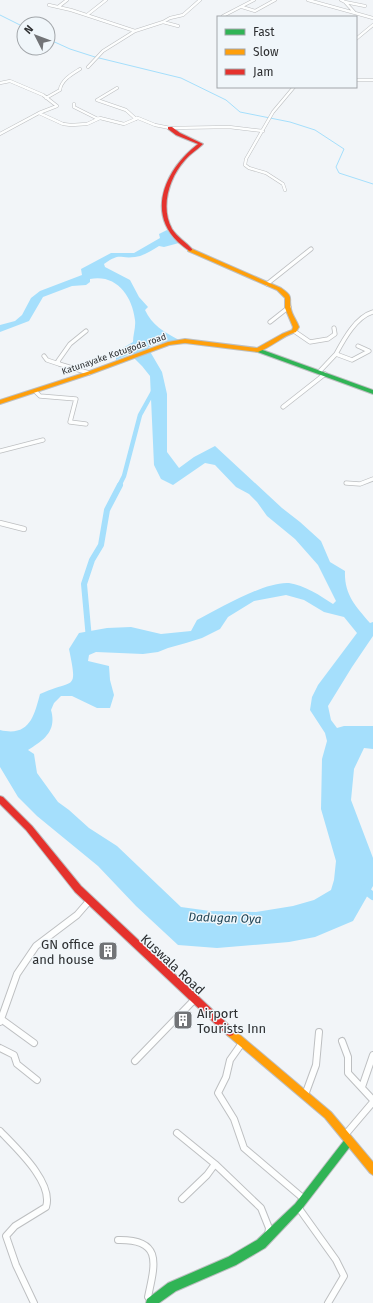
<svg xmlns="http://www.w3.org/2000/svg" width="373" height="1303" font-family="'Fira Sans',sans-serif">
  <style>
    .water { fill: #a5dffc; fill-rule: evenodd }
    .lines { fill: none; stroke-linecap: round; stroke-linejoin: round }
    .stream { stroke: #a5dffc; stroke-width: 1 }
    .canal-far2 { stroke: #a5dffc; stroke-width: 4.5 }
    .canal-far1 { stroke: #a5dffc; stroke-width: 6 }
    .canal { stroke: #a5dffc; stroke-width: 8 }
    .street-far3-casing { stroke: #bdbfc1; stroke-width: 3.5 }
    .street-far2-casing { stroke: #bdbfc1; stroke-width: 5 }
    .street-far1-casing { stroke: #bdbfc1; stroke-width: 6 }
    .street-casing { stroke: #bdbfc1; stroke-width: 8 }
    .fast-casing { stroke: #bdbfc1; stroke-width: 2 }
    .slow-casing { stroke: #bdbfc1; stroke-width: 2 }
    .jam-casing { stroke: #bdbfc1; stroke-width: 2 }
    .street-far3 { stroke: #fdfefe; stroke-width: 2.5 }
    .street-far2 { stroke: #fdfefe; stroke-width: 3.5 }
    .street-far1 { stroke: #fdfefe; stroke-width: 4.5 }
    .street { stroke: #fdfefe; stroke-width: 6 }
    .fast { fill: #30b455; fill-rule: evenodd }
    .slow { fill: #ff9f0a; fill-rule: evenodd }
    .jam { fill: #e5322d; fill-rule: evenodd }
    .labels { text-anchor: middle; stroke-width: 3; stroke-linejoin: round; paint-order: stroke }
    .far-street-label { font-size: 9px; fill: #2d2f31; stroke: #f0f6fa }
    .water-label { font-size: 12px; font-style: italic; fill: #1d4253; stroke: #f0f6fa }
    .near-poi-label { font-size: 13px; fill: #2d2f31; stroke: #f0f6fa; text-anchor: end }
    .near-street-label { font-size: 13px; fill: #2d2f31; stroke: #f0f6fa }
  </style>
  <rect width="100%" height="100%" fill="#f2f5f8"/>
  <path class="water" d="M167 230 179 243 164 247 159 246C152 250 144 256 135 257 118 259 121 252 104 264L105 267 130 280 139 297 148 307 145 310C152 325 164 332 179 340L155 344 148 348 162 372 167 394V452L179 468 194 457 215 446 282 508 300 522 321 541 330 562 345 571C344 594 355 606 370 623L373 622V636L352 667 328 706 331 720 337 728 344 726H373V749L364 748 354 769 351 800 373 858V886L353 921 315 937 289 942 217 948 178 945 136 906 98 866 37 816 18 797 0 767V730C29 737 34 717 40 694 74 678 78 693 69 649L79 633 107 628 131 627 161 634 191 631 197 620C219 609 265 581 289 583 304 585 321 596 333 604L336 601 318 565 295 539 267 516 257 502 249 494 236 487 215 465 205 463 173 485 161 479 154 465 150 376 142 366 130 354 116 360V352L133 342C133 335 136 327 135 320 132 295 116 274 90 279V282L86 285 72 286 43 297 29 321 0 332V325L15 321 22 315 31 298 40 291 82 275 81 269 111 253H134L160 238 159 234ZM286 595 304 600 324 612 344 617 357 633 318 685 312 697 310 710 325 733 327 741 322 759 321 809 336 861 334 880 331 890 314 900 293 906 256 912 210 911 181 907 117 846 89 828 69 810 58 802 37 773 34 754 28 750C44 740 57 731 51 710L54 703 61 696H72L97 708H110L114 695 110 680 109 666 88 661 89 655 96 652 143 654 158 652 168 648 186 643 202 638 220 629 228 617 254 601Z"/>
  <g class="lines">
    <path class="stream" d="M0 15 24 27
      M48 39 70 49 95 57 181 78 226 100 240 112 290 122 315 130 344 149 336 167 339 173 373 184"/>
    <path class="canal-far2" d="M119 486 124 476 140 415 155 388"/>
    <path class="canal-far1" d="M89 639 84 584 92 560 101 545 107 510 120 485"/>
    <path class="canal" d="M364 889 373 896"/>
    <defs>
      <path id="street-far3" d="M308 0 355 13
        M341 0 345 2 355 13 373 18
        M345 2 365 6
        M49 5 71 10 135 31
        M58 7 67 0
        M242 7 255 11 275 0
        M87 15 106 0
        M223 16 254 0
        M163 22 170 18 183 15 200 0
        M356 39 373 25
        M88 67 103 51 135 31 163 22 178 26
        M356 80H373
        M0 83 10 81 43 95 57 106 39 113
        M117 88 97 100 126 110 136 119
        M46 98 60 90C61 80 72 74 80 69
        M74 104V107L98 119
        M0 134 39 113 63 124 71 125 87 124 100 118 124 124 138 118 155 125 170 128 229 127 263 131
        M285 190 283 184 266 173 249 168 245 165 246 159 273 112 294 87"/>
      <path id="street-far2" d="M267 284 311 249
        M270 322 289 307
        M86 331 70 344 58 361 59 364 89 373
        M294 331 310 342 328 339 335 334 334 328
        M336 354C344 339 356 317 373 312
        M44 356 47 360 59 364
        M319 372 336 354 352 360 369 351 358 346
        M35 391 40 396 76 399 70 422 86 424
        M283 407 325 374
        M0 451 43 440
        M346 483 360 484 373 479"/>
      <path id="street-far1" d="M0 523 24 529"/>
      <path id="street" d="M1 1019 34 1043
        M0 1022 17 974 36 946 77 915 90 900
        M342 1041 348 1057V1073L373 1100
        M242 1043 230 1060 226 1077 218 1093 234 1119 244 1148 304 1199
        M0 1048 14 1055 17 1064 37 1080
        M135 1061 194 1000
        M362 1087 373 1055
        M305 1095 316 1065 319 1032
        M0 1131C15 1147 54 1182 46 1207L15 1226 6 1236 16 1265 34 1303
        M177 1133 215 1164 261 1208 269 1228 268 1235
        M345 1135 373 1102
        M182 1199 207 1175 215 1164
        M298 1207 336 1260 344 1276 328 1303
        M118 1240C163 1239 155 1264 148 1297L152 1301"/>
      <path id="fast" d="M257 348 373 390V394L255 351 254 350Z
        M349 1136 352 1138 354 1141 352 1144 301 1210 265 1248 236 1265 176 1291 159 1303H146L147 1299 168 1283 228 1257 257 1240 295 1204 346 1138Z"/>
      <path id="slow" d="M188 249H192L281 288C295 298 288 297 291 309 292 315 297 321 299 327L296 332C282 336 272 347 258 352L185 343 169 345 91 374 0 404V400L87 372 168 342 185 339 257 348 282 334 292 330 293 327 285 308V298L277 290 188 251Z
        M230 1028 233 1029 331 1112 373 1162V1175L370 1173 325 1118 227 1035 226 1032 227 1029Z"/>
      <path id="jam" d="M168 127H172L180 133 203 144C197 150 190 154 185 160 169 178 160 207 172 229 177 237 186 242 192 249V250L190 251C186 249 182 245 178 242 145 210 168 167 198 144L176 135 168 129Z
        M0 796 3 797 32 826 81 886 233 1029 234 1032 233 1035 230 1036 227 1035 75 892 26 830 0 804Z"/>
    </defs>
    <use href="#street-far3" class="street-far3-casing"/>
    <use href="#street-far2" class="street-far2-casing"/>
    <use href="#street-far1" class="street-far1-casing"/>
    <use href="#street" class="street-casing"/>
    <use href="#fast" class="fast-casing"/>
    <use href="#slow" class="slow-casing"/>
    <use href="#jam" class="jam-casing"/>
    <use href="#street-far3" class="street-far3"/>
    <use href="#street-far2" class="street-far2"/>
    <use href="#street-far1" class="street-far1"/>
    <use href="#street" class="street"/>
    <use href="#fast" class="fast"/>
    <use href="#slow" class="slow"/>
    <use href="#jam" class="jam"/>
  </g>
  <defs>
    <symbol id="building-square" viewBox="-11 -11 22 22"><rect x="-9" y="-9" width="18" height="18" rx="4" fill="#727477" stroke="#f0f6fa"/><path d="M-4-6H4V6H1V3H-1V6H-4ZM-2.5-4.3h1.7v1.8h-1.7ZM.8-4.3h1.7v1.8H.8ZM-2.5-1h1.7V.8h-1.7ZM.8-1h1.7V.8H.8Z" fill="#fff"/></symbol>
  </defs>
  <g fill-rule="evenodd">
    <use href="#building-square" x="97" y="940" width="22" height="22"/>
    <use href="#building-square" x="172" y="1009" width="22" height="22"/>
  </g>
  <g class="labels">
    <g class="far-street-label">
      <text transform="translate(114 354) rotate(-19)" y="3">Katunayake Kotugoda road</text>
    </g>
    <g class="water-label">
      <text transform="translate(225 918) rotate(2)" y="4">Dadugan Oya</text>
    </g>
    <g class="near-poi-label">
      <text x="94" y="949">GN office<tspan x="94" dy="15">and house</tspan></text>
      <text x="197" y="1018" text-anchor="start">Airport<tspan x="197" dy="15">Tourists Inn</tspan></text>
    </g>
    <g class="near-street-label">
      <text transform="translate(173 964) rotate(43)" y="5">Kuswala Road</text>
    </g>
  </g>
  <rect x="217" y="16" width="140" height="72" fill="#f0f6fa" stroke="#a2a6aa"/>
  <rect x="225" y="29" width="20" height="6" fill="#30b455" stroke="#a2a6aa"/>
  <text x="253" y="36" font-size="12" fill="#2d2f31">Fast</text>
  <rect x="225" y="49" width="20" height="6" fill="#ff9f0a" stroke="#a2a6aa"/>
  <text x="253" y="56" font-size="12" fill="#2d2f31">Slow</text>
  <rect x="225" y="69" width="20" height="6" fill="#e5322d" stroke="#a2a6aa"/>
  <text x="253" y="76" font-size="12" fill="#2d2f31">Jam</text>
  <g transform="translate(36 36) rotate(312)"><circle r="19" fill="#f0f6fa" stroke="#a2a6aa"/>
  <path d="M0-3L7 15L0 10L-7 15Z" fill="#727477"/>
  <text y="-6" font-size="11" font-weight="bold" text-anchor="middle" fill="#2d2f31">N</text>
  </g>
</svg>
